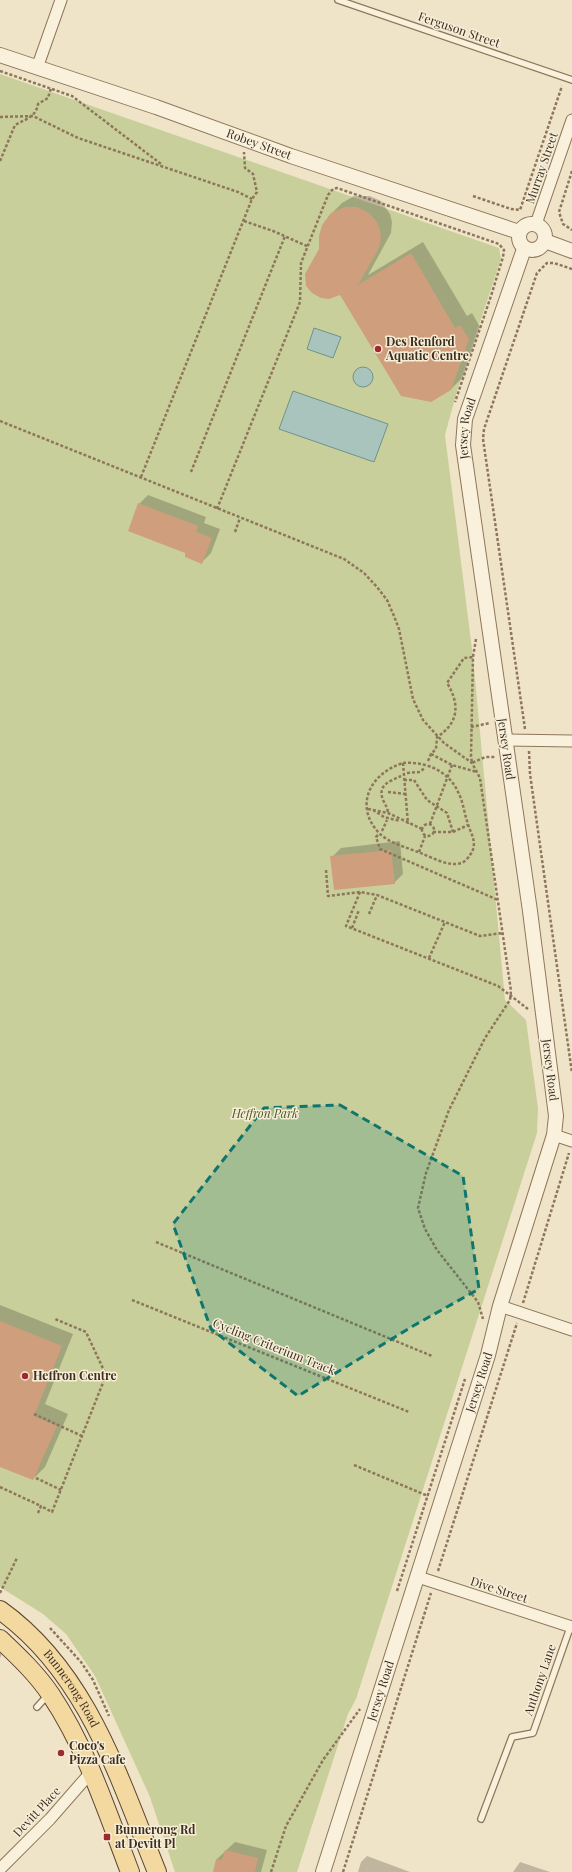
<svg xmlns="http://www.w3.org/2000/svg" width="572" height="1872" font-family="'Playfair Display',serif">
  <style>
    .green { fill: #c9cf9b }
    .water { fill: #a9c4bc; stroke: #6f938a }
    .shadow { fill: #0003 }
    .building { fill: #cf9f7d }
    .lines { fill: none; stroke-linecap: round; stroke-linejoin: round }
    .service-casing { stroke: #8d765c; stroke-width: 8 }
    .minor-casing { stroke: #8d765c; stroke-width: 13 }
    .tertiary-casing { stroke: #8d765c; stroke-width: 16 }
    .primary-casing { stroke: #5b4430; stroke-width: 20 }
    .path { stroke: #8d765c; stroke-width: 2.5; stroke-dasharray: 3 2; stroke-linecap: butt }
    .service { stroke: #faf1dc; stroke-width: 5.5 }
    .minor { stroke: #faf1dc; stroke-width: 11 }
    .tertiary { stroke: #faf1dc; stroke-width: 14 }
    .primary { stroke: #f3d9a0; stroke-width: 18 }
    .marked { fill: #0f766e; fill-opacity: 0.2; stroke: #0f766e; stroke-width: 3; stroke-dasharray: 8 5; stroke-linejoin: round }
    .poi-dot { fill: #9e2a2b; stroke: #f7eed8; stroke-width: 1.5 }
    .labels { text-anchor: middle; stroke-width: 3; stroke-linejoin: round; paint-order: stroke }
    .street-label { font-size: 12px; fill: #3d2e20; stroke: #f7eed8 }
    .poi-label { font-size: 12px; font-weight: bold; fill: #3d2e20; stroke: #f7eed8; text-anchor: start }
    .park-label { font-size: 12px; font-style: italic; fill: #4d5a26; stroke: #f7eed8 }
  </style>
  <rect width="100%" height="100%" fill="#f0e4c8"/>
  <path class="green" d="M0 74 499 248 501 259 457 391 445 435 473 657 505 1000 526 1020 538 1108 537 1133 356 1699 348 1714 297 1872H175L150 1797 95 1676 66 1634 43 1614 0 1587Z"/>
  <path class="water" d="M314 328 341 337 333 358 307 349Z
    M353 377a10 10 0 1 1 20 0a10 10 0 1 1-20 0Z
    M293 391 388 424 374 462 279 429Z"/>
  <path class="shadow" d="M354 196H370L381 201 390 214 392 222 391 233 368 275 423 242 467 316 472 313 480 327 463 377 450 390 319 252 329 216 342 203Z
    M148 495 206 517 204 523 220 529 211 553 202 562 139 504Z
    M400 841 403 874 394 883 332 857 341 848Z
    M0 1305 73 1334 45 1404 68 1414 45 1467 33 1479 0 1465Z
    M0 1645 5 1648 0 1658Z
    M235 1842 267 1850 261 1872H214L217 1859Z
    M367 1856 410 1872H358L361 1862Z
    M520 1862 550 1872H513Z"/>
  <path class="building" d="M345 207H357L369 213 377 222 380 230 381 239 378 250 358 285 411 253 455 328 460 325 469 339 451 390 431 402 401 396 340 295 329 299 321 298 312 293 306 286 305 274 319 249V236L322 225 331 213Z
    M138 503 198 526 196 532 212 538 202 564 185 557V553L128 531Z
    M391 850 395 884 334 890 330 856Z
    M0 1321 62 1346 34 1416 57 1426 33 1480 0 1467Z
    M225 1850 258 1858 255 1872H213L216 1859 222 1860Z"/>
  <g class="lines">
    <defs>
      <path id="service" d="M338 0 572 80
        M37 1707 48 1695
        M481 1819 512 1737 533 1733 571 1625"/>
      <path id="minor" d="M37 68 61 0
        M536 224 572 120
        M505 740 572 741
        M554 1135 572 1141
        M500 1306 572 1330
        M418 1577 572 1627
        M0 1869 50 1819 92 1771"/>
      <g id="tertiary">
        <path id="s1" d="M0 55 156 107 291 156 519 232"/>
        <circle cx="532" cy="237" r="13"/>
        <path d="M545 241 572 251"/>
        <path id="s2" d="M323 1872 488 1355 500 1306 554 1135 556 1116 530 911 463 445 465 419 524 249"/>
      </g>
      <g id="primary">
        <path id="s3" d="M0 1610C87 1672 119 1778 157 1872"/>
        <path d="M0 1639C18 1656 37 1674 51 1695 87 1749 107 1812 130 1872"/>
      </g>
    </defs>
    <use href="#service" class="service-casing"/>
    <use href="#minor" class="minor-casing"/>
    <use href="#tertiary" class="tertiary-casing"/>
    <use href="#primary" class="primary-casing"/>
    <path class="path" d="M0 71 72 96 161 164
      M0 117 33 116 78 138 238 192 252 199
      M0 161 15 125C26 119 36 117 38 104L48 98 51 88
      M572 171 559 212 563 224 572 230
      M473 196 511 209 520 210 562 86
      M244 221 273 231 307 246
      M0 421 344 559 364 573 377 587 387 600 394 616 399 629 413 699 423 720 444 743 472 763 480 778 511 991 510 1000 485 1038 449 1110 426 1173 418 1208 425 1229 437 1250 478 1302 483 1319
      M191 472 285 236
      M141 477 252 199 257 192 253 174 245 168 244 152
      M217 509 300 302 301 263 328 195 333 189 337 188 499 244 504 250 503 257 491 296 455 402
      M235 532 240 518
      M476 639 473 657 471 756 472 763 485 757H495
      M471 727 490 723
      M525 729 483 439 484 429 537 273 547 263H554L572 269
      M529 751 530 774 572 1073
      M431 754 452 765 477 772
      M428 761 431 754 436 749 437 737C459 723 460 704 447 683L464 658 473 657
      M403 763C425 761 449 771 458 792 463 801 464 812 467 821 470 833 479 843 470 855 468 858 465 862 461 863 449 867 433 858 423 854 409 848 390 844 379 833 353 805 371 773 403 763Z
      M403 763 408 824
      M407 773 419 772 425 768
      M404 780H414L427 800 447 813 453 832
      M388 792 406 794
      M368 809 388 813 422 829
      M373 810 384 817 400 821
      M388 812C387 807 385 804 383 800 377 785 390 781 401 776
      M422 830a6 6 0 1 1 12 0a6 6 0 1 1-12 0Z
      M430 824 452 765
      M382 831 387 820
      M433 832H453L468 825
      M378 835 376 837 380 849 498 900
      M419 852 425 836
      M326 870 328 896 360 892 377 895 480 936 503 933
      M360 892 346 926 498 986 528 1009
      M369 914 377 895
      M352 928 359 910
      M429 958 445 922
      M156 1242 432 1356
      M132 1300 409 1412
      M523 1303 569 1153
      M34 1414 82 1436
      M354 1465 428 1496
      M36 1478 61 1490
      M0 1487 41 1506
      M38 1513 41 1506 52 1512 106 1375 86 1332 55 1319
      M438 1571 517 1323
      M397 1591 465 1379
      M0 1593 17 1558
      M50 1628 81 1662 93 1680 109 1716
      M271 1872 286 1826 323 1760 360 1709
      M343 1872 431 1593"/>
    <use href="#service" class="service"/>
    <use href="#minor" class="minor"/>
    <use href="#tertiary" class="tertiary"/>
    <use href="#primary" class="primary"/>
  </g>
  <path class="marked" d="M340 1105 463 1176 479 1289 413 1326 298 1396 211 1329 173 1224 264 1108Z"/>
  <g class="poi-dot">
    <circle cx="378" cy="349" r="4"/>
    <circle cx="25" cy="1376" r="4"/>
    <circle cx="61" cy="1753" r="4"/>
    <rect x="103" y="1833" width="8" height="8" rx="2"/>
  </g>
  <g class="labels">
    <g class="street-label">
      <text transform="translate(459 30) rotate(19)" y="4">Ferguson Street</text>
      <text dy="4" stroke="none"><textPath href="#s1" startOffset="274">Robey Street</textPath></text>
      <text transform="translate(542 168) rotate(-71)" y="4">Murray Street</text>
      <text dy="4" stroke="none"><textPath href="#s2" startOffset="1486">Jersey Road</textPath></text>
      <text transform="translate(506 749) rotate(82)" y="4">Jersey Road</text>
      <text transform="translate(550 1070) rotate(83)" y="4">Jersey Road</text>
      <text transform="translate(274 1347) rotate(22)" y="4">Cycling Criterium Track</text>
      <text dy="4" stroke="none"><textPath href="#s2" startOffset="514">Jersey Road</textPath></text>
      <text transform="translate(499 1590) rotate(18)" y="4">Dive Street</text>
      <text transform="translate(540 1680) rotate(-71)" y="4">Anthony Lane</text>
      <text dy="4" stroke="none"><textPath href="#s3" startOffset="107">Bunnerong Road</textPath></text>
      <text dy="4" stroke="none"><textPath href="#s2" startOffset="190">Jersey Road</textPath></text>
      <text transform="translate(37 1812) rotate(-47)" y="4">Devitt Place</text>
    </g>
    <g class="poi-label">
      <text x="386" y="346">Des Renford<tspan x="386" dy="14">Aquatic Centre</tspan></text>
      <text x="33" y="1380">Heffron Centre</text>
      <text x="69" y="1750">Coco's<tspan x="69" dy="14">Pizza Cafe</tspan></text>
      <text x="115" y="1834">Bunnerong Rd<tspan x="115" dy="14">at Devitt Pl</tspan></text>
    </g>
    <g class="park-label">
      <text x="265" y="1118">Heffron Park</text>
    </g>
  </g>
</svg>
